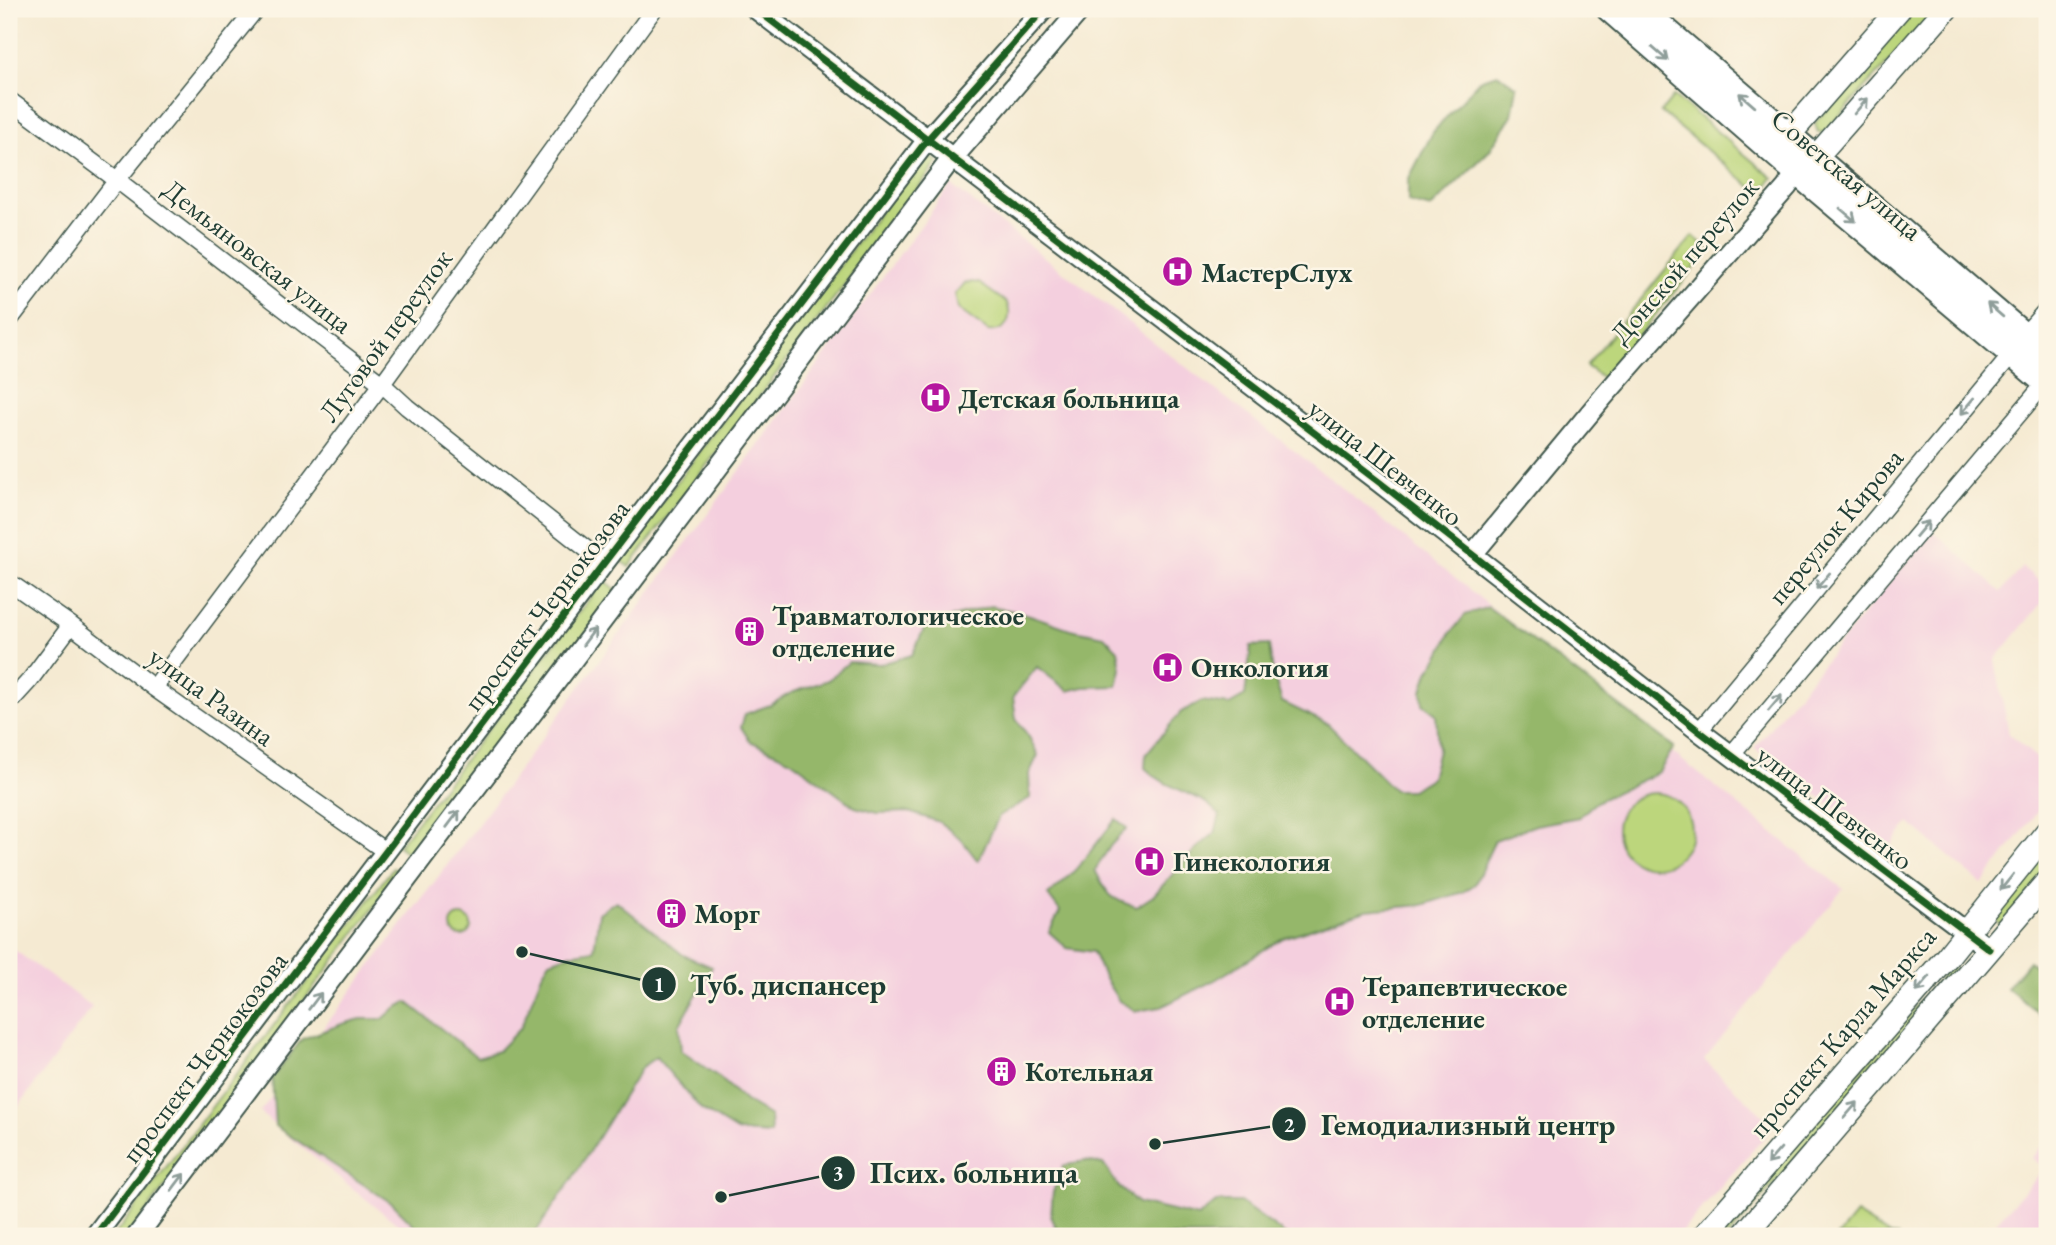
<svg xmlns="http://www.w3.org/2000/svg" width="2056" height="1245" font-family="'EB Garamond',serif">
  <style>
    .built { fill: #f4cfde }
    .green { fill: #bcd67b; stroke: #6e8a58; stroke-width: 2 }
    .forest { fill: #95b76b; stroke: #5a7a50; stroke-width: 2 }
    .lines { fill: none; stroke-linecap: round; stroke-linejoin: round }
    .minor-casing { stroke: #3f574c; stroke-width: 19 }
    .tertiary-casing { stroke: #3f574c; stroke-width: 23 }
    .secondary-casing { stroke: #3f574c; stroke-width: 26 }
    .primary-casing { stroke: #3f574c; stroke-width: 28 }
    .minor { stroke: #fff; stroke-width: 16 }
    .tertiary { stroke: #fff; stroke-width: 19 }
    .secondary { stroke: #fff; stroke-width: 23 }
    .primary { stroke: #fff; stroke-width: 24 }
    .cycleway-casing { stroke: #fcf5e5; stroke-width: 11 }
    .cycleway { stroke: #1b5e20; stroke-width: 7 }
    .oneway { stroke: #8f9e9a }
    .labels { text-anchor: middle; stroke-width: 5; stroke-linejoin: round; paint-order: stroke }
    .street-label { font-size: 28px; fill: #1f3d34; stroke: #fcf5e5 }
    .poi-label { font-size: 28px; font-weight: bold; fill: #1f3d34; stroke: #fcf5e5; text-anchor: start }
    .leader { fill: none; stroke: #1f3d34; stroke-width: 2.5 }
    .callout-dot { fill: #1f3d34; stroke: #fcf5e5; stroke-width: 2.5 }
    .mark-label { font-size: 21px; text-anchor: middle; font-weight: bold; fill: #fff }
    .callout-label { font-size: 30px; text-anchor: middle; font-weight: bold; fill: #1f3d34; stroke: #fcf5e5; stroke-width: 5; stroke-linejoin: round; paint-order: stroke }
  </style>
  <rect width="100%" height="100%" fill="#fcf5e5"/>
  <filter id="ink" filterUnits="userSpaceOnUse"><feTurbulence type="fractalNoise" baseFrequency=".0143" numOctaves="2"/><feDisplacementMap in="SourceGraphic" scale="14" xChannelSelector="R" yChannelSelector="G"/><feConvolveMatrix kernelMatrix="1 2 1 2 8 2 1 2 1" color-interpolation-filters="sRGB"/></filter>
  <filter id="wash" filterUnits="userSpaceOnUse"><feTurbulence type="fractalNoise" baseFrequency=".00686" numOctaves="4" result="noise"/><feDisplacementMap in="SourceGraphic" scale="28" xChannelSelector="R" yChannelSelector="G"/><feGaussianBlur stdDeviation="1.57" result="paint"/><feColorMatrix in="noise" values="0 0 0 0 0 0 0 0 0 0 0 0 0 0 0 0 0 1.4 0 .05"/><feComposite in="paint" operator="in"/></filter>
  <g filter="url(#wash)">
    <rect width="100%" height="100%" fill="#f5ead2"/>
    <path class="built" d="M951 185 1345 490 1843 889 1704 1060 1774 1126 1678 1236H412L275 1126 260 1112 498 798Z
      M1932 530 2001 592 2022 567 2047 587V596L1995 660 2009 734 2047 767V799L1982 884 1909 823 1889 848 1754 748Z
      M9 946 92 1007 9 1119Z
      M2047 1139V1236H1984L2045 1168 2032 1158Z"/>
    <path class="green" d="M1912 9H1937L1824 133 1818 132 1815 124 1819 118Z
      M1674 96 1773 178 1760 194 1661 112Z
      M925 152 938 162 629 567 619 559Z
      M1693 236 1709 250 1603 378 1586 366Z
      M972 282 979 283 1007 303C1013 319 1006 333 988 331L958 309 955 294 965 283Z
      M604 580 619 592 412 857 398 846Z
      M1617 830a37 37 0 1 1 74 0a37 37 0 1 1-74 0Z
      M2047 844V871L2002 926 1989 915Z
      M393 868 401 871 128 1236H114Z
      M451 926a10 10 0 1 1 20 0a10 10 0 1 1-20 0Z
      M1950 966 1957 972 1729 1236H1717Z
      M1856 1214 1890 1235 1899 1236H1838Z"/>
    <path class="forest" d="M1498 74 1517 87 1512 115 1489 151 1431 208 1408 202V180L1433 132 1481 79Z
      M991 606 1030 615 1070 629 1104 636 1118 650 1121 669 1117 686 1084 687 1068 691 1037 667 1013 697 1016 719 1029 737 1038 755 1029 774 1030 798 999 816 978 861 961 839 939 822 909 812 878 813 855 807 791 760 750 741 741 727 745 714 770 705 791 693 828 680 849 662 880 664 912 655 925 627 952 617Z
      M1488 607 1674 747 1659 772 1596 802 1579 817 1536 825 1495 840 1475 884 1463 892 1422 905 1366 910 1283 938 1215 980 1161 1007 1136 1011 1119 1001 1105 979 1093 952 1067 948 1049 932 1060 911 1048 895C1076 874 1094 846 1116 819L1127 828 1111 845 1095 870C1108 895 1108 898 1136 907L1153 896 1196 849 1215 833 1220 815C1215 811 1209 804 1203 801 1182 789 1163 786 1145 768L1146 754 1181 712 1202 701 1229 705 1245 696 1251 646 1269 645 1273 673 1282 702 1328 724 1394 790H1411L1431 778 1438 750 1436 714 1423 704 1422 691 1428 672 1439 656 1450 634 1465 615Z
      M616 901 683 955 712 967 679 1026 681 1051 720 1078 745 1101 770 1116 771 1134 738 1132 701 1109 656 1057 642 1067 572 1179 533 1236H425L393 1204 275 1126 272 1078 302 1039 342 1024 361 1019H383L394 1009 407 1002 477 1057 498 1051 521 1027 542 974 550 961 569 954 594 950 599 913Z
      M2029 961 2047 976V1020L2007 988Z
      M1084 1161 1103 1164 1119 1187 1138 1203 1198 1217 1216 1202H1240L1287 1236H1060L1051 1216 1053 1192 1063 1166Z"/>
  </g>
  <g filter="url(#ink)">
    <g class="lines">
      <defs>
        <path id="minor" d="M9 100 117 180 382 384 407 407 604 563
          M9 321 117 180 256 9
          M2024 335 2047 309
          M9 582 71 625 154 688 385 851
          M154 688 382 384 654 9
          M9 703 30 680 71 625
          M1699 731 2012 354
          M1731 755 2046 382"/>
        <path id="tertiary" d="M756 9 1379 482 1699 731 1989 949
          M1472 555 1604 396 1787 187 1796 172 1794 161
          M95 1236 604 563 928 139 1044 9
          M137 1236 946 166 1081 9"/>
        <path id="secondary" d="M1789 135 1899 9
          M1816 157 1946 9
          M1704 1236 1947 957 2047 832
          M1743 1236 2047 882"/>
        <path id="primary" d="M1609 9 1796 172 2047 384
          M1641 9 2047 355"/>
      </defs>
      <use href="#minor" class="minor-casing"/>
      <use href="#tertiary" class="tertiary-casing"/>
      <use href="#secondary" class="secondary-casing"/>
      <use href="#primary" class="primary-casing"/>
      <use href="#minor" class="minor"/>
      <use href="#tertiary" class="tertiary"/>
      <use href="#secondary" class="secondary"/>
      <use href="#primary" class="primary"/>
      <defs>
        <path id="cycleway" d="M756 9 1379 482 1699 731 1989 949
          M95 1236 604 563 928 139 1044 9"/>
      </defs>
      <use href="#cycleway" class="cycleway-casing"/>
      <use href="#cycleway" class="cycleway"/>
    </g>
    <defs><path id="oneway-shaft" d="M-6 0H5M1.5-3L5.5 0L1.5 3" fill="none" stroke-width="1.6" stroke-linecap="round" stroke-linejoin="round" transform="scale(1.75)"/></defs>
    <g class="oneway">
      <use href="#oneway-shaft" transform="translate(1660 54) rotate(41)"/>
      <use href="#oneway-shaft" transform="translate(1747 100) rotate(-139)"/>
      <use href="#oneway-shaft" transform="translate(1861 106) rotate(-49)"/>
      <use href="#oneway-shaft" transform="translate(1848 215) rotate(40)"/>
      <use href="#oneway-shaft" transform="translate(1995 310) rotate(-139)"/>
      <use href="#oneway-shaft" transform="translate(1968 406) rotate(130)"/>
      <use href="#oneway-shaft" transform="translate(1922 529) rotate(-50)"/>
      <use href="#oneway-shaft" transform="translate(1823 581) rotate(130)"/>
      <use href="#oneway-shaft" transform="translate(589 637) rotate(-53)"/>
      <use href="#oneway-shaft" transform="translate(1775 703) rotate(-50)"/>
      <use href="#oneway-shaft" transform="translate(453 819) rotate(-53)"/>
      <use href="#oneway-shaft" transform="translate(2007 882) rotate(129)"/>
      <use href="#oneway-shaft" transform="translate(1923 984) rotate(131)"/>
      <use href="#oneway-shaft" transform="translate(315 1001) rotate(-53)"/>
      <use href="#oneway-shaft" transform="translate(1851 1110) rotate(-49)"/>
      <use href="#oneway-shaft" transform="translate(1774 1156) rotate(131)"/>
      <use href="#oneway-shaft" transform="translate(178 1182) rotate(-53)"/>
    </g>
  </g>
  <defs>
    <symbol id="hospital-disc" viewBox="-11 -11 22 22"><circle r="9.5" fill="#b5179e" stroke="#fcf5e5"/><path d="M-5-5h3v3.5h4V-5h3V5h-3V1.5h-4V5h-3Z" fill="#fff"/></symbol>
    <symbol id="building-disc" viewBox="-11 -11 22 22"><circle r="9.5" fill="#b5179e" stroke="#fcf5e5"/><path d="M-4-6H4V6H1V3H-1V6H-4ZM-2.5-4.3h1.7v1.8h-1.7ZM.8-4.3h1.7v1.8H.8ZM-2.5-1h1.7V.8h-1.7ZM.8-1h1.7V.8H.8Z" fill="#fff"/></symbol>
  </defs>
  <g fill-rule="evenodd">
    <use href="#hospital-disc" x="1160" y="254" width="35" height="35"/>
    <use href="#hospital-disc" x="918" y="380" width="35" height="35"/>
    <use href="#building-disc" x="732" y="614" width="35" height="35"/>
    <use href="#hospital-disc" x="1150" y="650" width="35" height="35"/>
    <use href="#hospital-disc" x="1132" y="844" width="35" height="35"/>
    <use href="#building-disc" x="654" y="896" width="35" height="35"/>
    <use href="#hospital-disc" x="1322" y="984" width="35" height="35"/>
    <use href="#building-disc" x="984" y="1054" width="35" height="35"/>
  </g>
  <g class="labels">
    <g class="street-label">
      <text transform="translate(1847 174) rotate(40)" y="10">Советская улица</text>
      <text transform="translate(258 256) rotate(38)" y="10">Демьяновская улица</text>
      <text transform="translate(1684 260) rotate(-49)" y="10">Донской переулок</text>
      <text transform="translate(385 335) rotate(-54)" y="10">Луговой переулок</text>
      <text transform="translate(1386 462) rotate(38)" y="10">улица Шевченко</text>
      <text transform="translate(1835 526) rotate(-50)" y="10">переулок Кирова</text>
      <text transform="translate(546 605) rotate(-53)" y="10">проспект Чернокозова</text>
      <text transform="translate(212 696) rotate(36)" y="10">улица Разина</text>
      <text transform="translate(1835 807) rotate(37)" y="10">улица Шевченко</text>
      <text transform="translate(1842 1032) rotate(-49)" y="10">проспект Карла Маркса</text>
      <text transform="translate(204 1057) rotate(-53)" y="10">проспект Чернокозова</text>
    </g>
    <g class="poi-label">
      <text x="1201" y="282">МастерСлух</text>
      <text x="958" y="408">Детская больница</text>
      <text x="772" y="625">Травматологическое<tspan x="772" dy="32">отделение</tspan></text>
      <text x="1191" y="677">Онкология</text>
      <text x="1173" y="871">Гинекология</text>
      <text x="694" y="923">Морг</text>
      <text x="1362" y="996">Терапевтическое<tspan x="1362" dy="32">отделение</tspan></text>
      <text x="1025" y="1081">Котельная</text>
    </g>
  </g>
  <path class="leader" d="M522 952L659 984M1155 1144L1289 1124M721 1197L838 1173"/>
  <g class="callout-dot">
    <circle cx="522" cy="952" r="7"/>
    <circle cx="1155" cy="1144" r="7"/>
    <circle cx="721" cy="1197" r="7"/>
    <circle cx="659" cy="984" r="18"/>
    <circle cx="1289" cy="1124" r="18"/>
    <circle cx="838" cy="1173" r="18"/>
  </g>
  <g class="mark-label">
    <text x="659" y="992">1</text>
    <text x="1289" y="1132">2</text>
    <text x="838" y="1180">3</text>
  </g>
  <g class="callout-label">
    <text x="788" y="995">Туб. диспансер</text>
    <text x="1468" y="1135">Гемодиализный центр</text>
    <text x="974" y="1183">Псих. больница</text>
  </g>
  <rect width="2056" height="1245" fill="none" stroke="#fcf5e5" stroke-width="35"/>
</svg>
